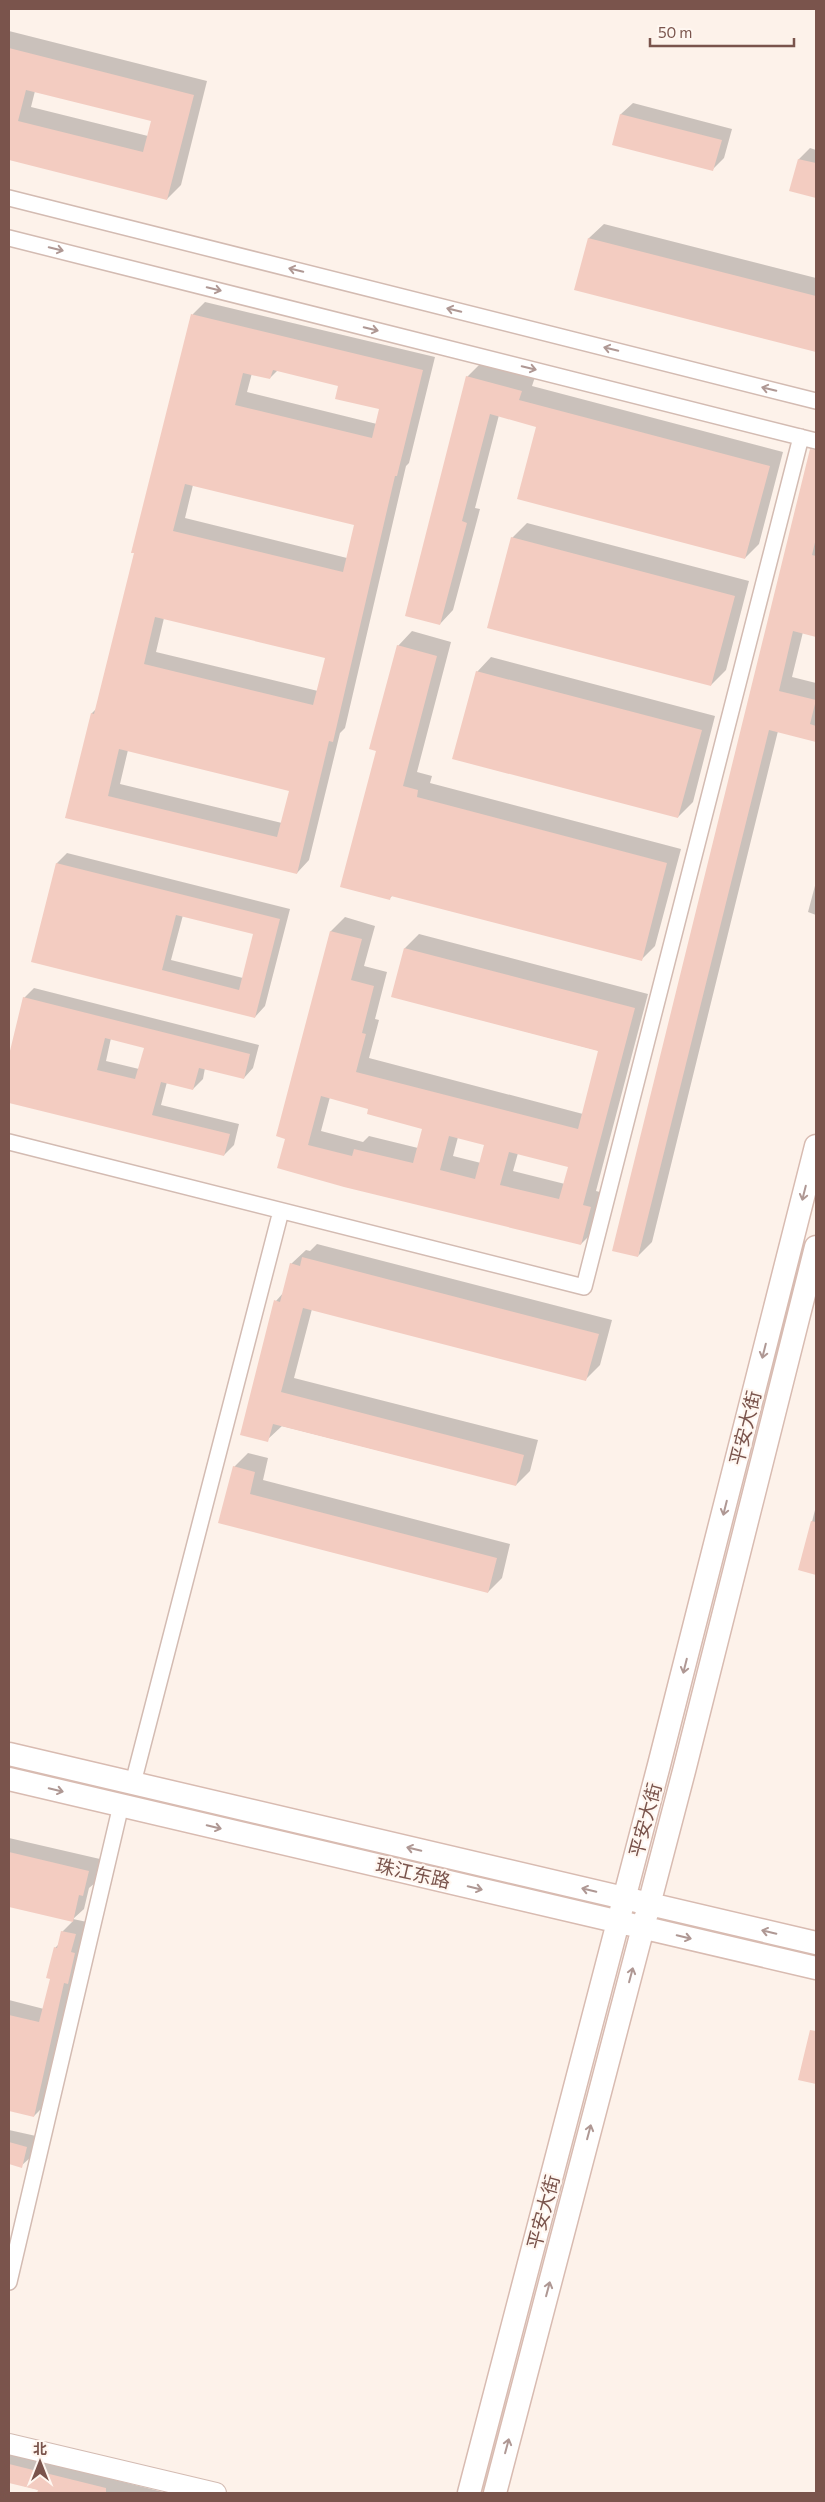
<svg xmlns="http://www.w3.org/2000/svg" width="825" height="2502" font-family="Commissioner,'Noto Sans SC',sans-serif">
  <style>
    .shadow { fill: #0003; fill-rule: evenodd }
    .building { fill: #f3ccc1; fill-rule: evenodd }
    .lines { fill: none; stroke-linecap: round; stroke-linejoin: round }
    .minor-casing { stroke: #d3bbb2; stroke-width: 18 }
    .tertiary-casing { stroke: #d3bbb2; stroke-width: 22 }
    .secondary-casing { stroke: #d8bbb1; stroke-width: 25 }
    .minor { stroke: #fff; stroke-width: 15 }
    .tertiary { stroke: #fff; stroke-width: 20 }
    .secondary { stroke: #fff; stroke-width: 22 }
    .oneway { stroke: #af9894 }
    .labels { text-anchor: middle; stroke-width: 4.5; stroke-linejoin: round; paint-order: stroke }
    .street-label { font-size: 19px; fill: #7a544c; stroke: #fff7f1 }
  </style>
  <rect width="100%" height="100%" fill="#fdf2ea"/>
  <path class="shadow" d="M9 31 207 81 181 185 167 199 9 159ZM35 91 152 120 148 136 31 107Z
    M633 103 732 129 724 158 713 169 614 144 621 114Z
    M810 148 816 150V197L791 190 799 159Z
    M604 224 816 278V351L576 289 589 238Z
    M205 302 435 357 409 463 406 466 345 728 340 733 309 860 297 873 67 817 92 713 97 708 135 552H132L193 314ZM278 370 340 385 381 408 377 424 247 392 252 373 270 378ZM193 485 356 524 347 558 185 518ZM164 618 326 657 318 691 156 652ZM128 750 290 790 282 823 120 784Z
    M481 363 535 377 532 386 783 452 759 544 745 558 538 426 499 415 475 508 480 509 453 610 440 624 467 377Z
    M816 455V636L803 632 792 677 816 683V741L778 731 652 1242 638 1256 807 464Z
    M527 523 749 581 726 670 711 685 512 538Z
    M412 631 451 642 417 772 432 776 430 783 681 849 655 946 641 960 393 895 389 899 377 750 398 646Z
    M491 657 715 716 693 802 678 817 477 672Z
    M67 853 290 909 265 1006 255 1017 33 961 57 863ZM183 915 254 933 243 978 171 960Z
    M816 882V915L808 912Z
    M345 917 375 926 364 966 387 972 375 1019 379 1020 369 1058 583 1114 600 1051 392 996 405 948 419 934 648 994 596 1191 604 1193 595 1230 581 1244 287 1138 331 931ZM330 1097 370 1108 424 1128 418 1148 369 1136 363 1142 321 1131ZM458 1137 486 1144 481 1163 453 1156ZM518 1153 570 1166 565 1184 513 1171Z
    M34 988 259 1045 253 1068 244 1078 205 1068 203 1079 193 1089 167 1082 161 1105 239 1124 234 1145 224 1155 9 1102V1059L24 998ZM111 1038 145 1047 139 1069 106 1061Z
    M317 1244 612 1320 600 1365 586 1379 312 1309 294 1378 538 1440 530 1471 516 1485 282 1426 267 1440 276 1301 284 1292 291 1264 306 1250 310 1251Z
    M248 1453 268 1458 263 1480 510 1544 502 1578 488 1592 219 1522 234 1467Z
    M816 1506V1573L800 1569Z
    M9 1838 100 1859 95 1883 89 1888 84 1909 73 1919 87 1922 46 2104 34 2116 9 2109V2000L44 2009 51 1979 55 1948 60 1943 62 1932 73 1921 9 1906Z
    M9 2130 36 2136 32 2156 21 2166 9 2163Z
    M9 2453 163 2492 171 2484 206 2493H38L39 2490 9 2482Z"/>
  <path class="building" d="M9 48 194 95 167 200 9 160ZM26 90 151 121 143 152 18 121Z
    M620 114 722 140 713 171 612 145Z
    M798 159 816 163V198L789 191Z
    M588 238 816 296V352L574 290Z
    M191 314 423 370 397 476H395L333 742 329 741 297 874 65 818 91 713 94 714 134 553H131ZM273 370 338 386 335 399 379 409 372 438 235 405 243 373 270 379ZM185 484 354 525 343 572 173 531ZM155 617 325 658 313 705 144 664ZM119 749 289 791 277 837 108 796Z
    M466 376 522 391 519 400 770 466 745 559 517 499 536 427 490 414 462 521 467 523 440 625 405 616Z
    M810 449 816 450V538L812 555 816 556V637L793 631 779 691 816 700 810 724 816 726V742L769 730 638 1257 612 1251Z
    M511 537 735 596 711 686 487 628Z
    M397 645 437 656 403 786 418 790 417 797 667 863 642 961 391 896 390 900 340 887 376 751 369 749Z
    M476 671 702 730 678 818 452 759Z
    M56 863 280 919 255 1018 31 962ZM176 915 253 934 239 990 162 970Z
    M330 931 362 939 351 980 374 986 362 1033 366 1034 356 1072 578 1129 598 1051 391 997 404 948 635 1008 583 1205 591 1207 581 1245 344 1187 277 1168 285 1139 276 1136ZM321 1096 368 1109 367 1114 422 1129 413 1163 354 1149 352 1156 308 1145ZM449 1136 484 1145 475 1179 440 1170ZM509 1152 568 1167 559 1199 500 1185Z
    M23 997 250 1054 244 1079 199 1068 193 1090 161 1082 152 1115 230 1134 224 1156 9 1103V1055ZM105 1038 144 1048 135 1079 97 1070Z
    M302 1257 599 1334 586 1381 303 1308 281 1392 524 1455 516 1486 273 1424 268 1442 240 1435 274 1300 280 1302 290 1263 300 1266Z
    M233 1466 255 1472 250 1494 497 1558 488 1593 218 1523Z
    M811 1521 816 1522V1575L798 1570Z
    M9 1852 89 1871 83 1896 79 1895 73 1922 9 1907Z
    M61 1931 76 1934 71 1952 75 1953 68 1984 64 1983 34 2117 9 2111V2015L39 2022 50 1979 46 1978 54 1947 57 1948Z
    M810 2030 816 2031V2084L798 2080Z
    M9 2142 27 2147 22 2168 9 2164Z
    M9 2464 106 2488V2493H37L38 2490 9 2483Z"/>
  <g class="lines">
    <defs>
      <path id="minor" d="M9 198 816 401
        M9 238 816 441
        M9 1142 584 1287 801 437
        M133 1783 281 1211
        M9 2282 121 1805"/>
      <path id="tertiary" d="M9 2444 216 2493"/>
      <path id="secondary" d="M9 1754 816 1943
        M9 1779 816 1968
        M469 2493 659 1765 816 1146
        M495 2493 684 1771 816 1247"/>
    </defs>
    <use href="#minor" class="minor-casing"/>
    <use href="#tertiary" class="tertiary-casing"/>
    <use href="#secondary" class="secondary-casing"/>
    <use href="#minor" class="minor"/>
    <use href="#tertiary" class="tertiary"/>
    <use href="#secondary" class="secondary"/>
  </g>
  <defs><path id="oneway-shaft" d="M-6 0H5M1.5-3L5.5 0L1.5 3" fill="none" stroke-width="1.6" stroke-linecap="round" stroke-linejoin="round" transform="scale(1.25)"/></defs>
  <g class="oneway">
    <use href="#oneway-shaft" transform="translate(56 249) rotate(14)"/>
    <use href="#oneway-shaft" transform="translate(296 270) rotate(-166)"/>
    <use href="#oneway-shaft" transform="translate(214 289) rotate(14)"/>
    <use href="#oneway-shaft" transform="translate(454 310) rotate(-166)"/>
    <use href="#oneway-shaft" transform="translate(371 329) rotate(14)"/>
    <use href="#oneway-shaft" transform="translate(611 349) rotate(-166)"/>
    <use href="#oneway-shaft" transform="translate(529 368) rotate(14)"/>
    <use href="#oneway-shaft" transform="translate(769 389) rotate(-166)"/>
    <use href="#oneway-shaft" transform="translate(804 1193) rotate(104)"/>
    <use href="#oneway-shaft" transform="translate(764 1351) rotate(104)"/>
    <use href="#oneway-shaft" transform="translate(725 1508) rotate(104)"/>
    <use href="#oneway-shaft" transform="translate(685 1666) rotate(104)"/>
    <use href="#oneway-shaft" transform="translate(56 1790) rotate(13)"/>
    <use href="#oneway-shaft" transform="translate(214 1827) rotate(13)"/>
    <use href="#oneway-shaft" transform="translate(414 1849) rotate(-167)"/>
    <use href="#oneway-shaft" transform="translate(475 1888) rotate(13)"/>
    <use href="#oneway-shaft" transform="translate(589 1890) rotate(-167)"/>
    <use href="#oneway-shaft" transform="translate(769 1932) rotate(-167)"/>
    <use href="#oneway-shaft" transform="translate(684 1937) rotate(13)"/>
    <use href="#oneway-shaft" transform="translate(631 1975) rotate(-75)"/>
    <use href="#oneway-shaft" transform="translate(589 2132) rotate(-75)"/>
    <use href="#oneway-shaft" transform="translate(548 2289) rotate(-75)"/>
    <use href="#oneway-shaft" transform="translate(507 2446) rotate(-75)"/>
  </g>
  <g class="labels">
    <g class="street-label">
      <text transform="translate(745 1428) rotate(-76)" y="7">平安大街</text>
      <text transform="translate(645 1820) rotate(-75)" y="7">平安大街</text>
      <text transform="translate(413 1873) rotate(13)" y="7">珠江东路</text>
      <text transform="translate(543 2212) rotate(-75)" y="7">平安大街</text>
    </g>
  </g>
  <rect width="825" height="2502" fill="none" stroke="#7a544c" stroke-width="20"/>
  <g transform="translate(40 2462)" stroke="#fff7f1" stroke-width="4" paint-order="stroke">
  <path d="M0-4L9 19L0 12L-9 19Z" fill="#7a544c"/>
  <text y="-8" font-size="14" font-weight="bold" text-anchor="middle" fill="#7a544c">北</text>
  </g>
  <path d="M650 38v8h144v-8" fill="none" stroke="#7a544c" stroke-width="2.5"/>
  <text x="658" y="38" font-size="15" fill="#7a544c" stroke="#fff7f1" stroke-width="4" paint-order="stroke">50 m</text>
</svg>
